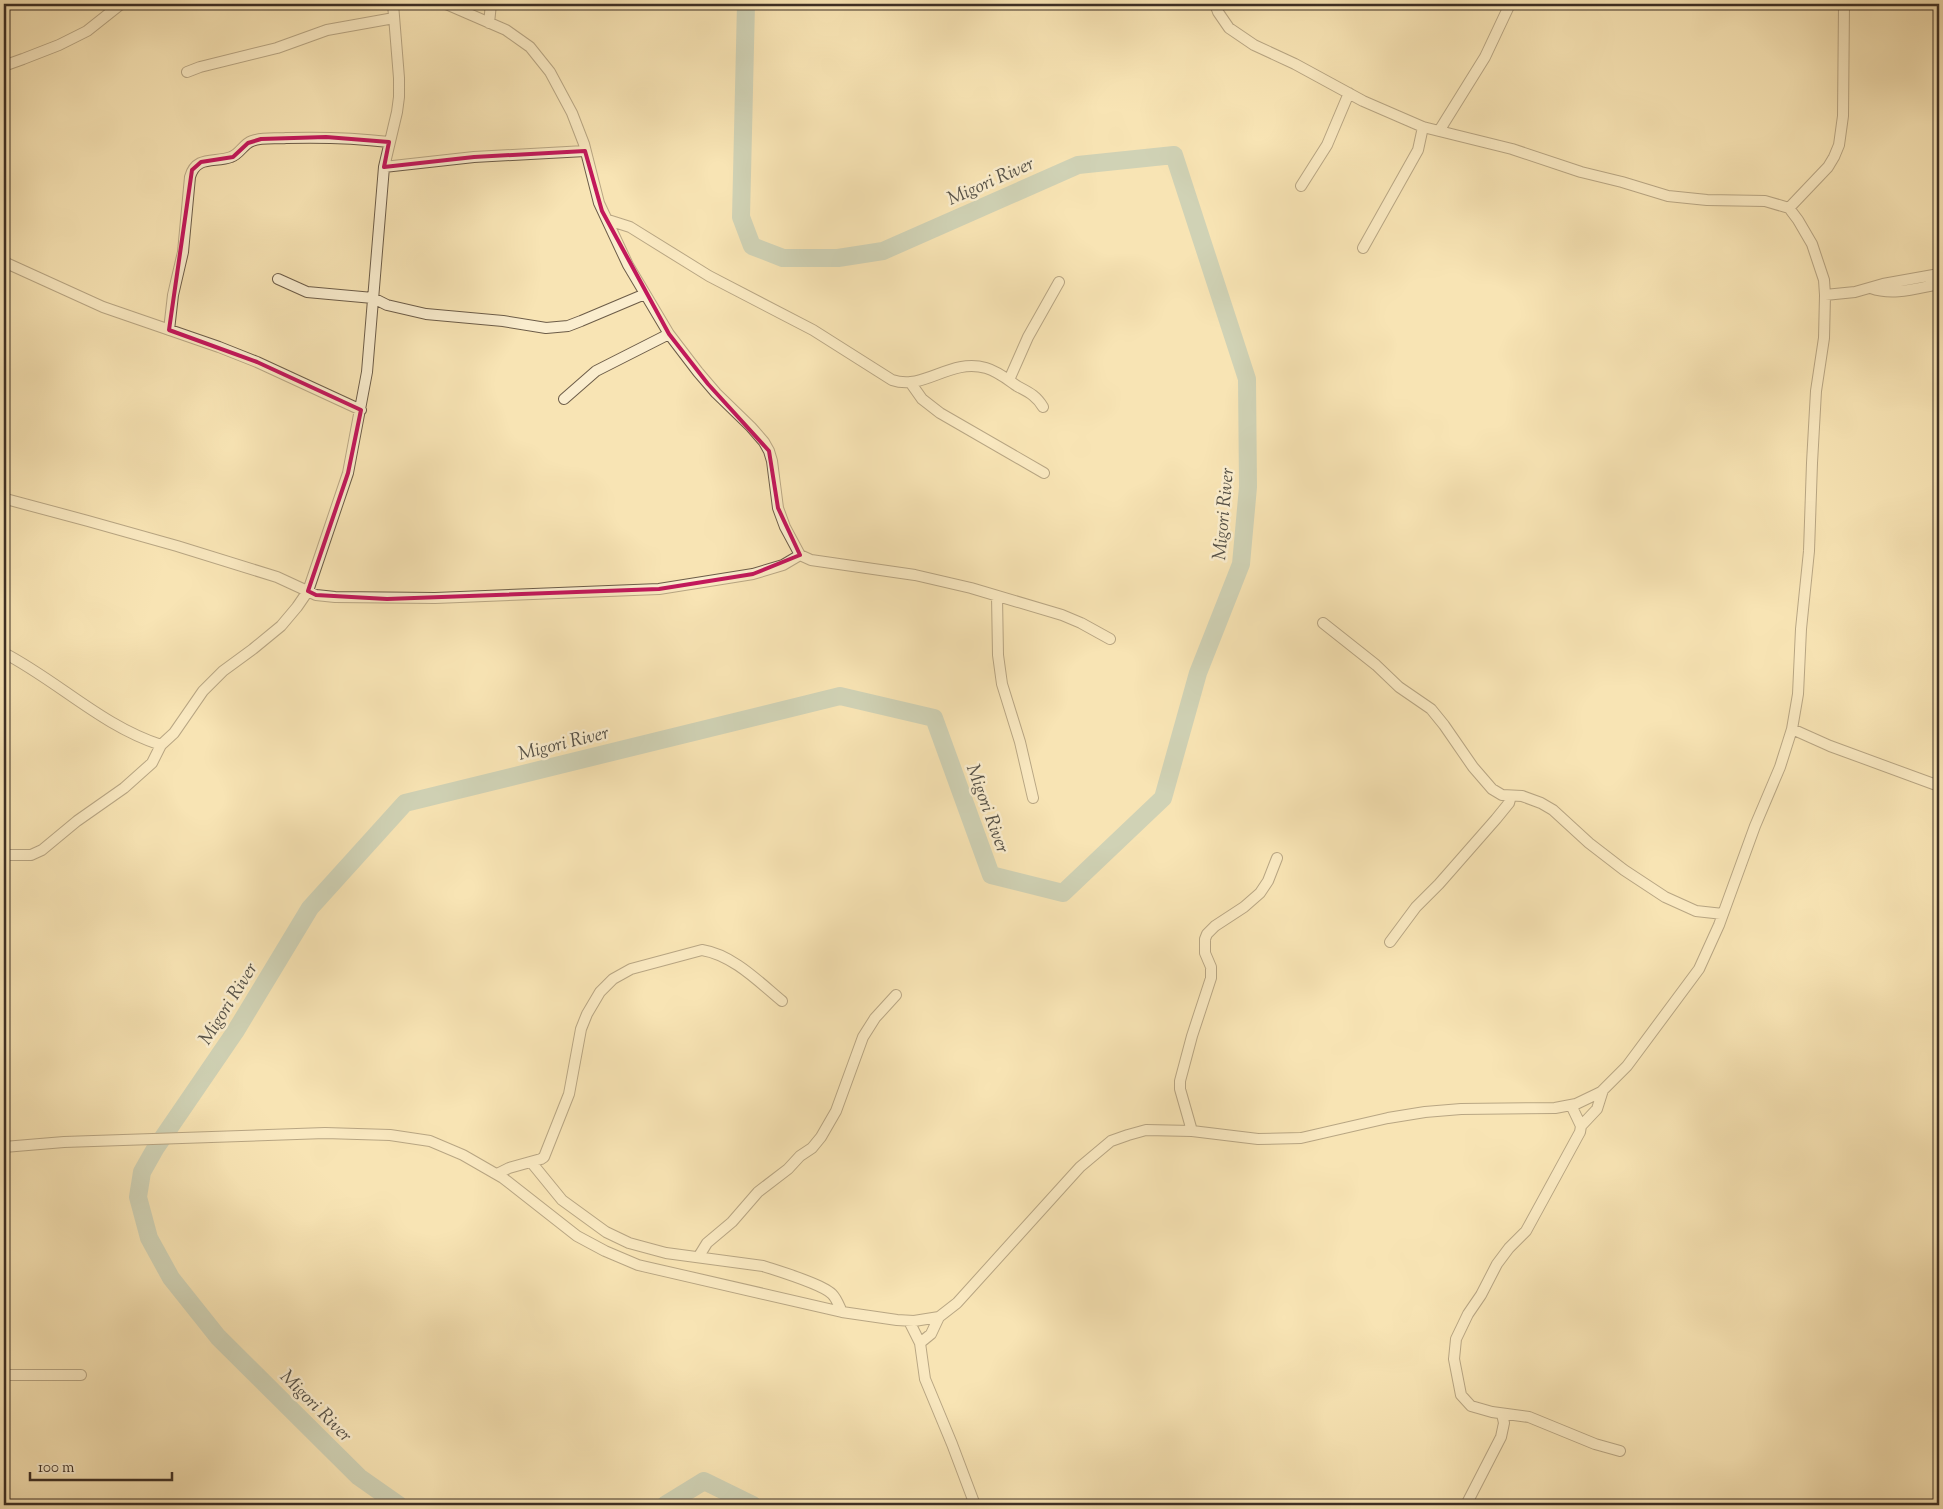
<svg xmlns="http://www.w3.org/2000/svg" width="1943" height="1509" font-family="'Sorts Mill Goudy',serif">
  <style>
    .lines { fill: none; stroke-linecap: round; stroke-linejoin: round }
    .river { stroke: #a0bcb6; stroke-width: 18 }
    .street-casing { stroke: #6c5c48; stroke-width: 12 }
    .street { stroke: #faedce; stroke-width: 10 }
    .marked { fill: none; stroke: #c2185b; stroke-width: 4; stroke-linejoin: round }
    .labels { text-anchor: middle; stroke-width: 5; stroke-linejoin: round; paint-order: stroke }
    .water-label { font-size: 19px; font-style: italic; fill: #565248; stroke: #faedce }
  </style>
  <rect width="100%" height="100%" fill="#f8e4b4"/>
  <filter id="stains"><feTurbulence type="fractalNoise" baseFrequency=".004" numOctaves="4"/><feColorMatrix values="0 0 0 0 .2 0 0 0 0 .09 0 0 0 0 .02 0 0 0 .5 -.17"/></filter>
  <radialGradient id="worn" r=".72"><stop offset=".6" stop-color="#630" stop-opacity="0"/><stop offset="1" stop-color="#630" stop-opacity=".3"/></radialGradient>
  <g class="lines">
    <path class="river" d="M399 1505 359 1477 218 1337 171 1278 149 1238 138 1197 142 1172 155 1149 235 1032 310 908 405 803 840 696 934 718 991 875 1063 893 1163 798 1198 673 1241 564 1248 487 1247 379 1174 155 1078 165 883 251 838 258H783L752 246 741 217 746 4
      M665 1505 704 1481 753 1505"/>
    <defs>
      <path id="street" d="M446 4 506 30 530 47 550 72 572 113 584 144 599 203 628 265 669 334 698 372 716 393 751 427 764 442 769 451 772 461 778 508 785 527 800 555 811 560 915 575 971 588 1062 615 1081 623 1110 639
        M489 23 491 4
        M4 63 9 64 23 59 59 45 87 31 121 4
        M187 72 200 67 277 48 327 30 394 18
        M1439 131 1485 57 1510 4
        M384 167 474 157 585 151
        M1301 186 1327 145 1349 93
        M1789 208 1828 167 1834 157 1839 145 1843 116 1844 4
        M608 220 630 227 709 276 813 330 892 380C925 391 949 358 986 368 997 371 1007 379 1017 386 1028 392 1036 395 1043 407
        M1363 248 1418 150 1423 127
        M4 262 103 307 219 347 257 362 361 410
        M278 279 307 292 373 298 387 305 426 314 503 321 546 328 568 326 581 321 645 294
        M1871 288C1893 296 1917 288 1939 284
        M1825 295 1855 292 1883 284 1939 274
        M169 330 173 295 183 252 190 177C196 155 215 163 231 157 240 154 243 144 252 141 262 137 275 139 286 138 321 137 355 138 389 142
        M1009 380 1028 337 1059 282
        M910 382 922 399 940 413 1044 473
        M564 399 596 371 669 334
        M6 499 88 521 177 546 277 577 316 595 335 597 435 598 659 589 753 574 783 565 800 555
        M997 596 998 655 1002 684 1020 742 1033 798
        M1323 623 1376 665 1399 687 1431 709 1444 725 1473 767 1492 789 1502 795 1522 796 1541 803 1553 810 1589 843 1624 870 1665 897 1696 911 1723 914
        M4 653C58 681 102 726 161 745
        M1792 729 1830 746 1939 786
        M4 855H31L42 850 77 821 124 788 152 763 161 745 174 733 203 691 223 671 253 649 281 626 297 607 308 591 348 473 367 372 384 167 397 112 399 97V78L393 4
        M1390 942 1416 907 1439 884 1496 819 1509 803 1511 796
        M1571 1105 1581 1126 1580 1132 1526 1231 1509 1248 1497 1264 1481 1295 1468 1314 1456 1339 1454 1359 1461 1395 1471 1406 1492 1412 1529 1417 1595 1444 1620 1451
        M1581 1126 1597 1109 1603 1090
        M1192 1131 1180 1089V1081L1192 1036 1211 978V967L1205 953V939L1207 934 1215 926 1244 907 1260 893 1268 881 1277 858
        M4 1147 64 1142 325 1133 390 1135 430 1141 463 1155 503 1178 577 1236 605 1251 638 1265 842 1312 897 1320 914 1321 939 1317 957 1303 1080 1167 1111 1141 1128 1135 1146 1130 1192 1131 1258 1139 1301 1138 1388 1118 1425 1112 1461 1109 1555 1108 1576 1104 1601 1092 1627 1066 1699 969 1719 925 1755 826 1780 767 1792 729 1798 694 1801 629 1809 551 1812 463 1816 391 1824 338 1825 295 1824 280 1812 244 1798 220 1789 208 1765 201 1707 200 1668 196 1622 182 1581 172 1512 149 1423 127 1363 101 1295 64 1254 45 1229 28 1218 12 1215 4
        M531 1162 562 1200 606 1232 629 1243 666 1253 763 1266C778 1271 822 1284 832 1294 837 1299 839 1306 842 1312
        M497 1174 509 1168 541 1159 544 1157 569 1094 581 1029 587 1014 600 992 613 979 631 969 702 950C733 955 759 982 782 1001
        M699 1256 707 1243 732 1222 758 1192 788 1169 800 1156 812 1148 821 1137 836 1111 863 1037 875 1018 896 995
        M909 1321 920 1343 925 1379 952 1444 975 1505
        M920 1343 931 1334 939 1317
        M4 1375H81
        M1466 1505 1501 1437 1504 1423 1502 1414"/>
    </defs>
    <use href="#street" class="street-casing"/>
    <use href="#street" class="street"/>
  </g>
  <path d="M0 0H1943V1509H0ZM326 137 389 142 384 167 474 157 585 151 602 211 669 334 708 384 769 451 778 508 800 555 753 574 659 589 387 599 316 595 308 591 348 473 361 410 257 362 169 330 192 170 201 162 233 157 248 143 261 139Z" fill="#f8e4b4" fill-opacity=".55" fill-rule="evenodd"/>
  <path class="marked" d="M326 137 389 142 384 167 474 157 585 151 602 211 669 334 708 384 769 451 778 508 800 555 753 574 659 589 387 599 316 595 308 591 348 473 361 410 257 362 169 330 192 170 201 162 233 157 248 143 261 139Z"/>
  <g class="labels">
    <g class="water-label">
      <text transform="translate(990 180) rotate(-24)" y="7">Migori River</text>
      <text transform="translate(1222 514) rotate(-85)" y="7">Migori River</text>
      <text transform="translate(563 742) rotate(-14)" y="7">Migori River</text>
      <text transform="translate(989 808) rotate(70)" y="7">Migori River</text>
      <text transform="translate(227 1003) rotate(-58)" y="7">Migori River</text>
      <text transform="translate(317 1405) rotate(45)" y="7">Migori River</text>
    </g>
  </g>
  <rect width="1943" height="1509" fill="none" stroke="#f8e4b4" stroke-width="20"/>
  <rect x="5" y="5" width="1933" height="1499" fill="none" stroke="#3d2f24" stroke-width="2.5"/>
  <rect x="10" y="10" width="1923" height="1489" fill="none" stroke="#3d2f24"/>
  <path d="M30 1472v8h142v-8" fill="none" stroke="#3d2f24" stroke-width="2.5"/>
  <text x="38" y="1472" font-size="15" fill="#3d2f24" stroke="#faedce" stroke-width="4" paint-order="stroke">100 m</text>
  <rect width="100%" height="100%" filter="url(#stains)"/>
  <rect width="100%" height="100%" fill="url(#worn)"/>
</svg>
